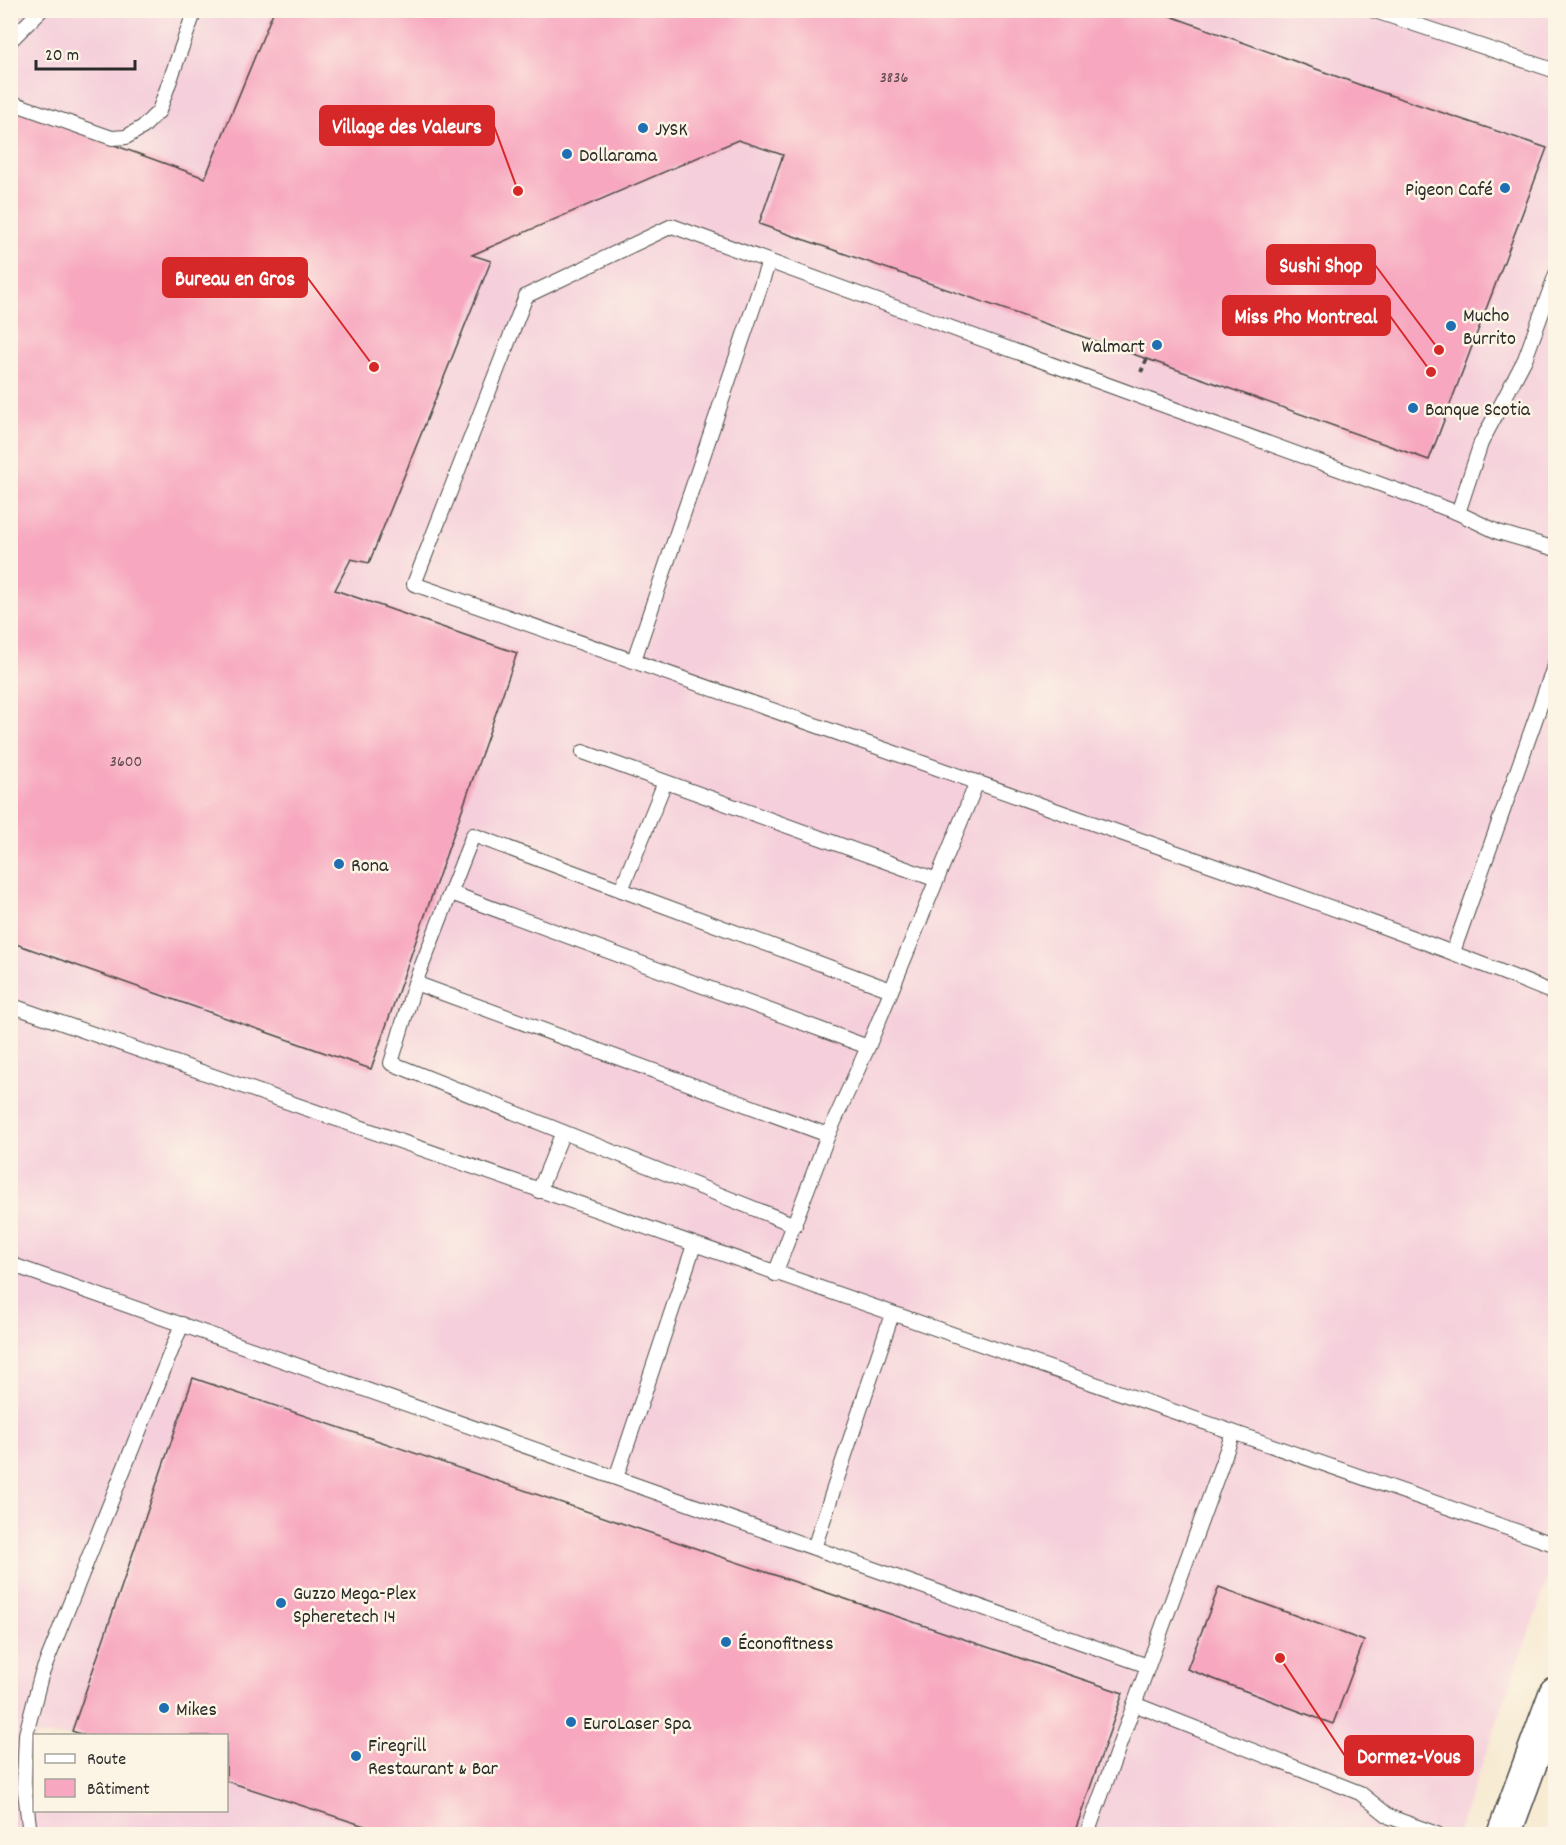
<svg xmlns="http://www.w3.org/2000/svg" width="1566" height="1845" font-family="Dekko,sans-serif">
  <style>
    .built { fill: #f5cfdb; fill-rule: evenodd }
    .building { fill: #f7a7bf }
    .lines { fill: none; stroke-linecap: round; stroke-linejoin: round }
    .lane-casing { stroke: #494844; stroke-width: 16 }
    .secondary-casing { stroke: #494844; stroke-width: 36 }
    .path { stroke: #494844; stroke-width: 4; stroke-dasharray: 4.5 4.5; stroke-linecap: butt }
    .lane { stroke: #fff; stroke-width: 14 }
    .secondary { stroke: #fff; stroke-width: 33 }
    .poi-dot { fill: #1f6fb2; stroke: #fcf5e5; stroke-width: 2 }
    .labels { text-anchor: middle; stroke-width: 5; stroke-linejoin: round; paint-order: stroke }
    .number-label { font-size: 16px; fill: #5e4a50 }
    .poi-label { font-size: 20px; fill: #2b2b2b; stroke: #fcf5e5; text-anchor: start }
    .leader { fill: none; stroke: #d62828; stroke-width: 2 }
    .callout-dot { fill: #d62828; stroke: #fcf5e5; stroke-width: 2 }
    .callout { fill: #d62828; stroke: #d62828; stroke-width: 2 }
    .callout-label { font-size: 21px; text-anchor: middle; font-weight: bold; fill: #fff }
  </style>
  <rect width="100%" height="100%" fill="#fcf5e5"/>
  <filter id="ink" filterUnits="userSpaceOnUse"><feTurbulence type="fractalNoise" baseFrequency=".0167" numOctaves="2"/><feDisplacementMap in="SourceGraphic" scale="12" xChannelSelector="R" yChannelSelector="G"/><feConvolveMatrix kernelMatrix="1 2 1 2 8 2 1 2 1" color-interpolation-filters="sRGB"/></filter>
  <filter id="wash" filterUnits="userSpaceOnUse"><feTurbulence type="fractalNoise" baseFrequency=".008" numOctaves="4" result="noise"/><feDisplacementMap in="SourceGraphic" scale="24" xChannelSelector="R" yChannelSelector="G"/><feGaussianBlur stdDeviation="1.35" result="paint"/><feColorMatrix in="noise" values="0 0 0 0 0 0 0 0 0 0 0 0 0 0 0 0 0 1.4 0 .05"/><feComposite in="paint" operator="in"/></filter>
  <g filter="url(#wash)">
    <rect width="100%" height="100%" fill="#f6e9d0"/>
    <path class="built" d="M11 11H1555L1556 1557 1457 1834H11ZM34 1736H226V1810H34Z"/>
    <g id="blocks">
      <path class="building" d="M274 10H1154L1363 86 1547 148 1429 460 1147 359 759 224 783 155 738 140 472 255 491 261 369 563 351 559 335 590 517 653 371 1069 10 942V110L12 108 205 178Z
        M193 1378 1123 1693 1074 1834H389L226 1781V1736H86L72 1731Z
        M1219 1587 1364 1641 1333 1724 1187 1669Z"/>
    </g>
  </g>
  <g filter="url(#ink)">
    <use href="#blocks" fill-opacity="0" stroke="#494844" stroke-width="1.5"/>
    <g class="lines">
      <defs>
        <path id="lane" d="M1372 10 1556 71
          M10 41 41 10
          M10 102 112 138 126 137 143 127 159 111 195 10
          M1458 513 1481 443 1525 359 1556 274
          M1556 549 1498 532 1458 513 1407 494 672 226 526 296 414 584C623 656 832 731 1041 805 1213 866 1386 924 1556 994
          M634 660 769 261
          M583 752 937 880
          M621 890 665 782
          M451 893 868 1047
          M1453 952 1556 661
          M415 983 828 1135
          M10 1005 1556 1545
          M539 1191 563 1132
          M795 1225 391 1063 415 983 473 835 891 990
          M10 1264 1148 1666
          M775 1274 828 1135 868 1047 977 782
          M616 1478 694 1245
          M814 1548 892 1314
          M1134 1704 1360 1793 1390 1817 1437 1834
          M30 1834 24 1783 26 1734 41 1676 182 1324
          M1087 1834 1233 1433"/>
        <path id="secondary" d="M1504 1834 1556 1693"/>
      </defs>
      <use href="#lane" class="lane-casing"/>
      <use href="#secondary" class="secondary-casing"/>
      <path class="path" d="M1141 372 1147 359"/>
      <use href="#lane" class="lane"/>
      <use href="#secondary" class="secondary"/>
    </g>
  </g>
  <g class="poi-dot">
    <circle cx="643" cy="128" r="6"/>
    <circle cx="567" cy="154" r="6"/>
    <circle cx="1505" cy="188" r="6"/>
    <circle cx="1451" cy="326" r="6"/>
    <circle cx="1157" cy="345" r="6"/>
    <circle cx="1413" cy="408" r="6"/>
    <circle cx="339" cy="864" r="6"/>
    <circle cx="281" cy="1603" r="6"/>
    <circle cx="726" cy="1642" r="6"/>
    <circle cx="164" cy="1708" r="6"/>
    <circle cx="571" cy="1722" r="6"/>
    <circle cx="356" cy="1756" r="6"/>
  </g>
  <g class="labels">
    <g class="number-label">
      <text x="894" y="82">3836</text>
      <text x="126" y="766">3600</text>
    </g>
    <g class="poi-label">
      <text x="655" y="135">JYSK</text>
      <text x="579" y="161">Dollarama</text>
      <text x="1493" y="195" text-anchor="end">Pigeon Café</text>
      <text x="1463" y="321">Mucho<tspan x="1463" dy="23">Burrito</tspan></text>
      <text x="1145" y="352" text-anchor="end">Walmart</text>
      <text x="1425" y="415">Banque Scotia</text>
      <text x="351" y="871">Rona</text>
      <text x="293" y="1599">Guzzo Mega-Plex<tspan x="293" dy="23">Spheretech 14</tspan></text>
      <text x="738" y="1649">Éconofitness</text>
      <text x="176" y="1715">Mikes</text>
      <text x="583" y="1729">EuroLaser Spa</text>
      <text x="368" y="1751">Firegrill<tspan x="368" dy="23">Restaurant &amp; Bar</tspan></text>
    </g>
  </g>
  <path class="leader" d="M518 191L494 126M1439 350L1375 265M374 367L307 277M1431 372L1390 316M1280 1658L1345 1756"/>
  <g class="callout-dot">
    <circle cx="518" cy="191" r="6"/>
    <circle cx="1439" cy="350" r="6"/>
    <circle cx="374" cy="367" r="6"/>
    <circle cx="1431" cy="372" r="6"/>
    <circle cx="1280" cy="1658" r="6"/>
  </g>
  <g class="callout">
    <rect x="320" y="106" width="174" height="39" rx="6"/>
    <rect x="1267" y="245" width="108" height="39" rx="6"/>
    <rect x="163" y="258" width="144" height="39" rx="6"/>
    <rect x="1223" y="296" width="167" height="39" rx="6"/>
    <rect x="1345" y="1736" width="128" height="39" rx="6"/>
  </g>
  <g class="callout-label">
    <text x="407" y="133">Village des Valeurs</text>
    <text x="1321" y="272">Sushi Shop</text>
    <text x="235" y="285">Bureau en Gros</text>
    <text x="1306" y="323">Miss Pho Montreal</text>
    <text x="1409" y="1763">Dormez-Vous</text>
  </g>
  <rect width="1566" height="1845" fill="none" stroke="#fcf5e5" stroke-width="36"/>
  <rect x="33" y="1734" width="195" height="78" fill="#fcf5e5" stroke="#a8a49b" stroke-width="1.5"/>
  <rect x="45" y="1754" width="30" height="9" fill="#ffffff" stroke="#a8a49b" stroke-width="1.5"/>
  <text x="87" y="1764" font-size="18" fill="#2b2b2b">Route</text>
  <rect x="45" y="1779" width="30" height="18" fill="#f7a7bf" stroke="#a8a49b" stroke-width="1.5"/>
  <text x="87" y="1794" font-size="18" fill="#2b2b2b">Bâtiment</text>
  <path d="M36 60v9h99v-9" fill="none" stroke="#2b2b2b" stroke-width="3"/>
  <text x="45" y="60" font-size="18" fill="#2b2b2b" stroke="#fcf5e5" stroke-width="4.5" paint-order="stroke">20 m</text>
</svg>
